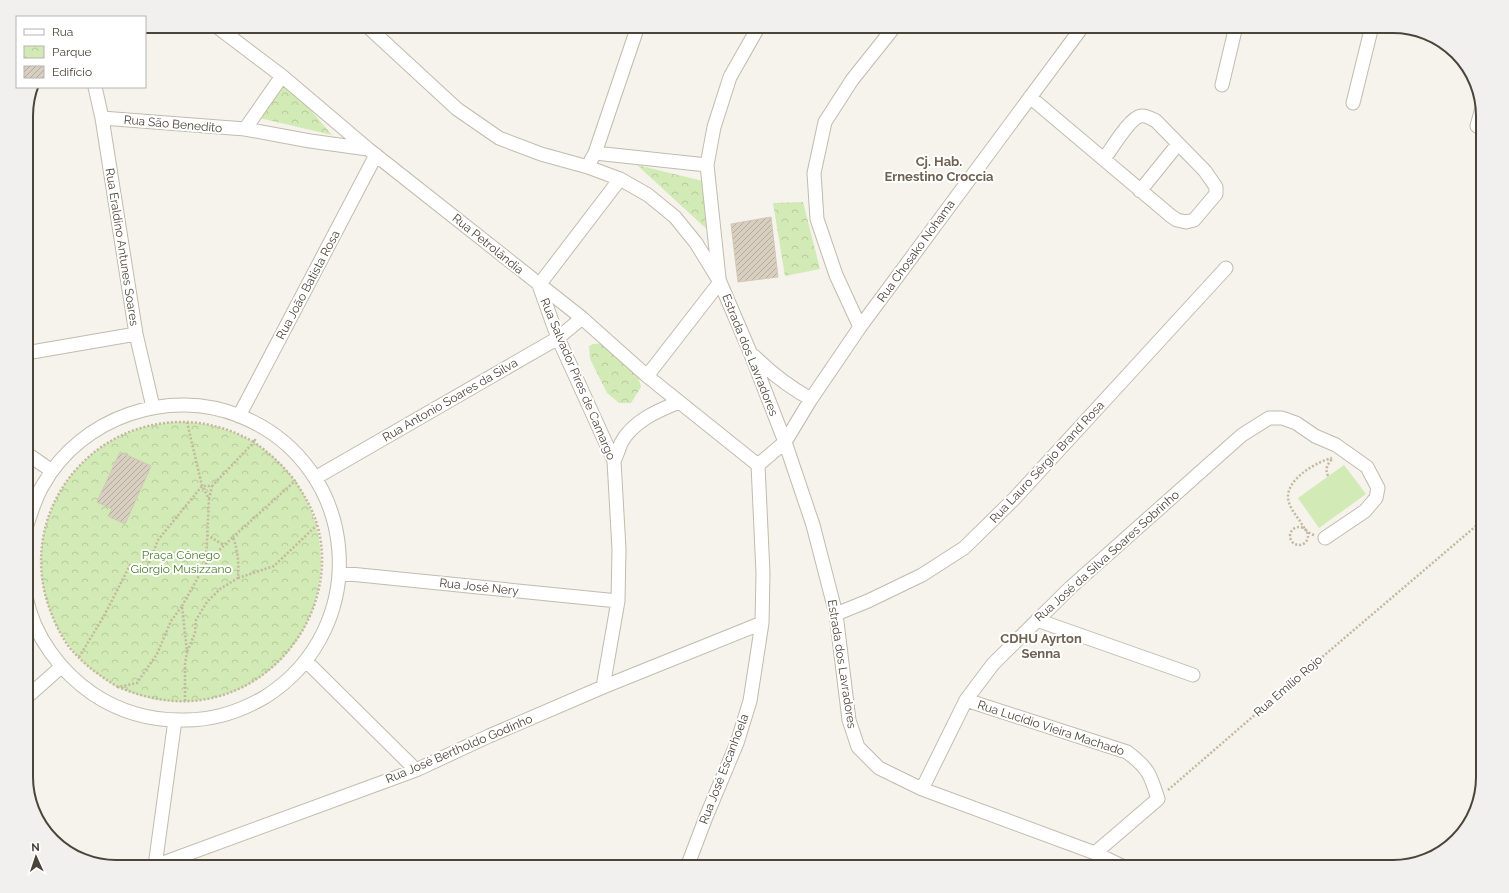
<svg xmlns="http://www.w3.org/2000/svg" width="1509" height="893" font-family="Raleway,sans-serif">
  <style>
    .grass { fill: #d2eab5 }
    .park { fill: url(#park-crowns) }
    .building { fill: url(#building-hatch); stroke: #d3c7b4 }
    .lines { fill: none; stroke-linecap: round; stroke-linejoin: round }
    .minor-casing { stroke: #c2bbae; stroke-width: 15 }
    .path { stroke: #c4b79f; stroke-width: 2.5; stroke-dasharray: 2 2; stroke-linecap: butt }
    .minor { stroke: #fff; stroke-width: 13 }
    .labels { text-anchor: middle; stroke-width: 4; stroke-linejoin: round; paint-order: stroke }
    .street-label { font-size: 12px; fill: #4b4439; stroke: #fff }
    .park-label { font-size: 12px; fill: #4a7f2a; stroke: #fff }
    .neighbourhood-label { font-size: 13px; font-weight: bold; fill: #6e6250; stroke: #fff }
    .rim { fill: none; stroke: #4b4439; stroke-width: 2 }
  </style>
  <defs>
    <pattern id="park-crowns" width="20" height="18" patternUnits="userSpaceOnUse"><rect width="20" height="18" fill="#d2eab5"/><path d="M2 6a3 3 0 1 1 6 0M12 15a3 3 0 1 1 6 0" fill="none" stroke="#b6ca9c"/></pattern>
    <pattern id="building-hatch" width="6" height="6" patternUnits="userSpaceOnUse"><rect width="6" height="6" fill="#d8cfc1"/><path d="M-1 1l2-2M0 6l6-6M5 7l2-2" fill="none" stroke="#b1aa9e"/></pattern>
  </defs>
  <rect width="100%" height="100%" fill="#f6f3ec"/>
  <path class="grass" d="M1344 465 1366 494 1319 528 1298 498Z"/>
  <path class="park" d="M284 79 332 135 255 117Z
    M637 165 703 181 712 234Z
    M803 202 820 269 785 276 773 203Z
    M605 343 638 376 641 387 631 403H619L607 393 590 359 589 346 593 344Z
    M41 562a140 140 0 1 1 280 0a140 140 0 1 1-280 0Z"/>
  <path class="building" d="M771 217 778 277 738 282 731 224Z
    M120 452 151 466 125 524 108 516 112 509 97 502Z"/>
  <g class="lines">
    <defs>
      <path id="minor" d="M216 26 282 76 368 149 582 318 647 376 758 465
        M367 26 457 109 499 138 541 154 588 167 620 179 648 195 675 217 696 243 720 282 750 352 785 442 813 525 836 614 849 720 858 747 879 768 922 789 1095 853 1124 867
        M1222 85 1236 26
        M95 87 102 118 136 334 153 407
        M1030 97 1171 216 1177 220 1186 222 1194 220 1216 194V187L1205 171 1156 121C1152 119 1146 115 1141 116 1130 117 1111 150 1104 159
        M1353 103 1372 26
        M102 118 245 129 310 141 368 149
        M1477 126 1482 108
        M245 129 282 76
        M595 153 638 26
        M591 160 595 153 707 165
        M1140 191 1178 144
        M719 278 707 165 714 127 730 77 759 26
        M860 327 836 275 817 219 814 173 825 122 852 80 895 26
        M26 353 136 334
        M754 356C771 373 789 387 811 399
        M647 376 720 282
        M239 416 376 155
        M26 453 52 471
        M614 461C617 455 619 449 621 443 633 421 657 411 679 402
        M758 465 785 442 811 399 860 327 1083 26
        M315 478 558 338 582 318
        M26 528C31 513 35 498 43 485 81 417 169 387 240 416 361 465 374 628 265 697 241 711 213 720 186 720 153 721 120 712 93 694 61 672 34 637 26 597
        M340 573 618 601
        M836 614 868 601 922 575 964 548 1014 499 1226 268
        M1037 620 1193 675
        M306 661 416 770
        M603 687 618 601 619 549 614 461 558 338 539 285 620 179
        M26 698 61 667
        M966 700 1127 752C1148 768 1150 773 1158 799L1095 853
        M922 789 966 700 993 664 1071 587 1242 435 1269 418H1282L1296 423 1315 436 1336 445 1367 467 1378 488 1376 498 1365 511 1325 538
        M155 866 175 720
        M152 867 416 770 489 736 603 687 762 623
        M687 867 706 817 737 743 750 701 762 623 763 573 758 465"/>
    </defs>
    <use href="#minor" class="minor-casing"/>
    <path class="path" d="M187 422 202 486 209 499 206 562
      M1328 476C1325 469 1327 465 1332 459
      M209 499 212 486
      M1290 536a9 9 0 1 1 18 0a9 9 0 1 1-18 0Z
      M207 535 224 545
      M1314 535C1307 533 1304 528 1300 521 1295 514 1288 506 1288 496 1289 477 1317 462 1332 458
      M238 578 274 566 317 525
      M182 606 206 563 233 537C238 551 239 564 238 578L220 589 207 602 196 620 195 633 187 652
      M79 657 104 616 130 565 147 568 158 540 202 486H212L254 442C269 453 283 465 295 481L233 537
      M118 687C100 676 83 664 69 647 59 633 52 617 47 601 27 535 59 466 120 436 149 422 184 418 214 426 228 429 241 435 254 442L256 438
      M185 701V664L187 652 182 606 171 621 157 654 137 683 118 687C145 698 172 704 201 700 282 689 340 603 317 524 312 508 304 495 295 481
      M1168 790 1287 687 1483 520"/>
    <use href="#minor" class="minor"/>
  </g>
  <g class="labels">
    <g class="street-label">
      <text transform="translate(173 124) rotate(5)" y="4">Rua São Benedito</text>
      <text transform="translate(488 244) rotate(39)" y="4">Rua Petrolândia</text>
      <text transform="translate(122 247) rotate(81)" y="4">Rua Eraldino Antunes Soares</text>
      <text transform="translate(916 251) rotate(-54)" y="4">Rua Chosako Nohama</text>
      <text transform="translate(308 285) rotate(-62)" y="4">Rua João Batista Rosa</text>
      <text transform="translate(750 355) rotate(68)" y="4">Estrada dos Lavradores</text>
      <text transform="translate(578 379) rotate(67)" y="4">Rua Salvador Pires de Camargo</text>
      <text transform="translate(450 400) rotate(-30)" y="4">Rua Antonio Soares da Silva</text>
      <text transform="translate(1047 462) rotate(-47)" y="4">Rua Lauro Sérgio Brand Rosa</text>
      <text transform="translate(1107 556) rotate(-42)" y="4">Rua José da Silva Soares Sobrinho</text>
      <text transform="translate(479 587) rotate(6)" y="4">Rua José Nery</text>
      <text transform="translate(842 664) rotate(81)" y="4">Estrada dos Lavradores</text>
      <text transform="translate(1288 686) rotate(-41)" y="4">Rua Emílio Rojo</text>
      <text transform="translate(1051 728) rotate(18)" y="4">Rua Lucídio Vieira Machado</text>
      <text transform="translate(459 749) rotate(-23)" y="4">Rua José Bertholdo Godinho</text>
      <text transform="translate(724 769) rotate(-69)" y="4">Rua José Escanhoela</text>
    </g>
    <g class="park-label">
      <text x="181" y="559">Praça Cônego<tspan x="181" dy="14">Giorgio Musizzano</tspan></text>
    </g>
    <g class="neighbourhood-label">
      <text x="939" y="166">Cj. Hab.<tspan x="939" dy="15">Ernestino Croccia</tspan></text>
      <text x="1041" y="643">CDHU Ayrton<tspan x="1041" dy="15">Senna</tspan></text>
    </g>
  </g>
  <path d="M0 0H1509V893H0ZM116 33H1393A83 83 0 0 1 1476 116V777A83 83 0 0 1 1393 860H116A83 83 0 0 1 33 777V116A83 83 0 0 1 116 33Z" fill="#f1f0ef" fill-rule="evenodd"/>
  <path class="rim" d="M116 33H1393A83 83 0 0 1 1476 116V777A83 83 0 0 1 1393 860H116A83 83 0 0 1 33 777V116A83 83 0 0 1 116 33Z"/>
  <rect x="16" y="16" width="130" height="72" fill="#ffffff" stroke="#b7b4b0"/>
  <rect x="24" y="29" width="20" height="6" fill="#ffffff" stroke="#b7b4b0"/>
  <text x="52" y="36" font-size="12" fill="#4b4439">Rua</text>
  <rect x="24" y="46" width="20" height="12" fill="url(#park-crowns)" stroke="#b7b4b0"/>
  <text x="52" y="56" font-size="12" fill="#4b4439">Parque</text>
  <rect x="24" y="66" width="20" height="12" fill="url(#building-hatch)" stroke="#b7b4b0"/>
  <text x="52" y="76" font-size="12" fill="#4b4439">Edifício</text>
  <g transform="translate(36 857) rotate(357)" stroke="#ffffff" stroke-width="3" paint-order="stroke">
  <path d="M0-3L7 15L0 10L-7 15Z" fill="#4b4439"/>
  <text y="-6" font-size="11" font-weight="bold" text-anchor="middle" fill="#4b4439">N</text>
  </g>
</svg>
